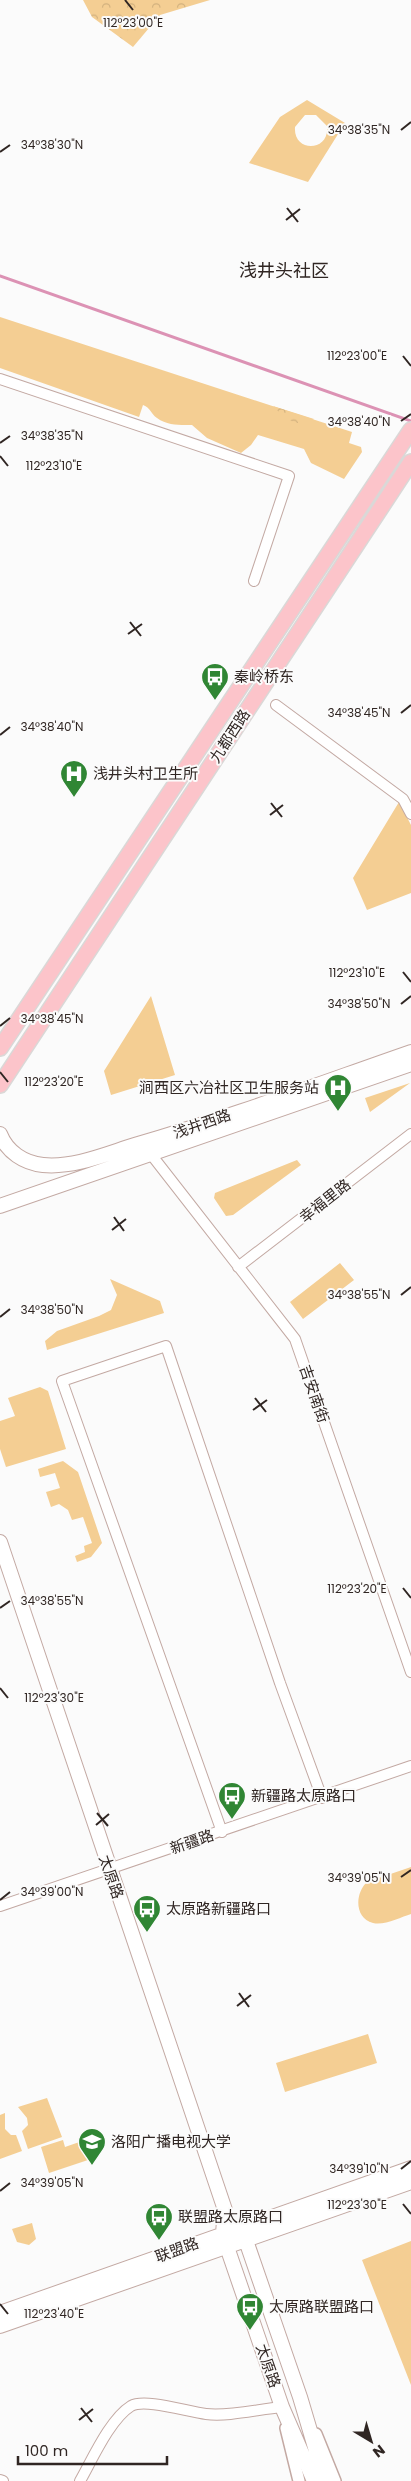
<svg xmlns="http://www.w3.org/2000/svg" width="411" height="2481" font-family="Poppins,'Noto Sans SC',sans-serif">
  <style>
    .grass { fill: #f4ce93; fill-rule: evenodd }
    .park { fill: url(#park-crowns) }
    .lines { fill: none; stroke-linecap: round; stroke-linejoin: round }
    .stream { stroke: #dc92b4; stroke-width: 3 }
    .minor-casing { stroke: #c3a9a3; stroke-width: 12 }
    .tertiary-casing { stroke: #c3a9a3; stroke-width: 14 }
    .secondary-casing { stroke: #c3a9a3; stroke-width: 16 }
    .primary-casing { stroke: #dad8d7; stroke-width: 18 }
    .minor { stroke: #fff; stroke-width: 10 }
    .tertiary { stroke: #fff; stroke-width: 11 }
    .secondary { stroke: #fff; stroke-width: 14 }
    .primary { stroke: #fcc4ca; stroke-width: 15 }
    .ticks { fill: none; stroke: #302623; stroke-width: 2 }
    .labels { text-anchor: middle; stroke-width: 4; stroke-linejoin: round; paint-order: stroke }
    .poi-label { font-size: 15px; fill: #302623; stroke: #fbfbfb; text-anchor: start }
    .street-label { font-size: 15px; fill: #302623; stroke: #fbfbfb }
    .quarter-label { font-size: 18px; fill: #302623; stroke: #fbfbfb }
    .ticks-label { font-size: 12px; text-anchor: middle; fill: #302623; stroke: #fbfbfb; stroke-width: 4; stroke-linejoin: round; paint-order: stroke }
  </style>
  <defs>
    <pattern id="park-crowns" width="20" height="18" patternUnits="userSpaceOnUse" patternTransform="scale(1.25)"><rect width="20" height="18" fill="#f4ce93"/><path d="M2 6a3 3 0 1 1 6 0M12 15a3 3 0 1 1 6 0" fill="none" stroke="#d2b17e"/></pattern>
  </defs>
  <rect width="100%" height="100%" fill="#fbfbfb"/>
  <path class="grass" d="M307 100 345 123 308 182 249 163 280 117ZM305 115H316L327 126C330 152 293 153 295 127Z
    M0 317 352 432 349 443 361 447 362 452 344 479 311 463 304 449 258 435 251 445 241 453 207 438 192 425C181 425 168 426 157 418 151 414 151 408 143 405L139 417 0 368Z
    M399 802 411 825V893L367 910 353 878Z
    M151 996 175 1075 111 1095 104 1071Z
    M410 1083 370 1112 365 1098Z
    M297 1160 301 1165 233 1215 226 1216 214 1198 215 1193Z
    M340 1263 354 1280 303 1319 290 1302Z
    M110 1279 160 1301 164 1313 47 1350 45 1341 57 1331 99 1316 111 1310 117 1295Z
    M40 1387 48 1391 66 1449 6 1467 0 1449V1421L15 1416 8 1398Z
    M63 1461 78 1472 102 1543 91 1557 77 1562 75 1556 85 1552 84 1546 92 1543 83 1517 72 1520 68 1510 59 1504 51 1507 46 1492 60 1488 55 1473 40 1477 38 1469Z
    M411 1867V1914C401 1917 384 1926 373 1923 354 1918 355 1893 367 1882Z
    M368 2034 377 2063 285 2092 276 2063Z
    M47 2098 62 2137 28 2149 22 2131 28 2125 27 2118 18 2107Z
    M5 2113V2129L11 2135H16L22 2151 0 2159V2115Z
    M63 2140 65 2147 85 2140 91 2159 49 2173 41 2147Z
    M32 2223 36 2239 29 2245 17 2242 12 2229Z
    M411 2241V2385L362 2260Z"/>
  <path class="park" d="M83 0H210L160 15 133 47 92 17Z
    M273 406 314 419C298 430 284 418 273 406Z"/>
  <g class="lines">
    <path class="stream" d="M0 276 411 421"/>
    <defs>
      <path id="minor" d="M0 379 289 476 254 581
        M276 705 403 799 411 814
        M150 1153 295 1339 411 1672
        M238 1267 411 1134
        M222 1832 62 1381 166 1346 280 1683 322 1798
        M0 1906 411 1766
        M0 2480 3 2481
        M80 2481C92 2460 110 2419 131 2406 145 2398 188 2412 206 2414 228 2417 259 2409 282 2407"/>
      <path id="tertiary" d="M286 2428 299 2481
        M316 2434 335 2481"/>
      <path id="secondary" d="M0 1134C7 1152 24 1163 43 1165 74 1168 106 1154 135 1145 228 1118 319 1084 411 1052
        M0 1206 411 1064
        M0 1542 225 2210 223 2233 227 2247 282 2407 314 2481
        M243 2232 300 2397 325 2481
        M0 2313 411 2168
        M0 2326 411 2182"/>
      <path id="primary" d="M0 1048 411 430
        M0 1085 411 462"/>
    </defs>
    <use href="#minor" class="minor-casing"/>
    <use href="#tertiary" class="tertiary-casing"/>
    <use href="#secondary" class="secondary-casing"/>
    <use href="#primary" class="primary-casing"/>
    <use href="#minor" class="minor"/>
    <use href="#tertiary" class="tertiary"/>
    <use href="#secondary" class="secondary"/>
    <use href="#primary" class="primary"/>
  </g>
  <path class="ticks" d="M125 0 133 10M401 130 411 122M0 152 10 145M287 208 298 222M286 220 300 209M403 356 411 366M401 421 411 414M0 443 10 436M0 456 8 466M130 622 141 636M128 634 142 624M401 713 411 705M0 735 10 727M271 803 282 817M270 815 283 805M403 972 411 982M401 1004 411 996M0 1026 10 1018M0 1072 8 1082M114 1217 124 1231M112 1230 126 1219M401 1295 411 1287M0 1317 10 1309M255 1398 266 1412M253 1410 267 1400M403 1588 411 1598M0 1608 10 1601M0 1688 8 1698M97 1813 108 1826M96 1825 109 1814M401 1877 411 1870M0 1900 10 1892M239 1993 249 2007M237 2006 251 1995M401 2169 411 2161M0 2191 10 2183M403 2204 411 2214M0 2304 8 2314M81 2408 92 2422M79 2420 93 2409"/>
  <defs>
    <symbol id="bus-pin" viewBox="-11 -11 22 30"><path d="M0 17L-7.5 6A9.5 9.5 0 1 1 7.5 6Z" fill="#308634" stroke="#fbfbfb"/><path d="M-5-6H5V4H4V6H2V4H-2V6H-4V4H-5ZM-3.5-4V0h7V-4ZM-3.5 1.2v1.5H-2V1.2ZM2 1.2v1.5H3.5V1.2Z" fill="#fff"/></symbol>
    <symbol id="hospital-pin" viewBox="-11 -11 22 30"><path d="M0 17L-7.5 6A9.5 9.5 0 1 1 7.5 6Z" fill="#308634" stroke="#fbfbfb"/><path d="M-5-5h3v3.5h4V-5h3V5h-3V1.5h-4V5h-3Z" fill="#fff"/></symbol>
    <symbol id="school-pin" viewBox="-11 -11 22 30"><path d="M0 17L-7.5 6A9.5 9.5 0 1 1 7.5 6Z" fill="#308634" stroke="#fbfbfb"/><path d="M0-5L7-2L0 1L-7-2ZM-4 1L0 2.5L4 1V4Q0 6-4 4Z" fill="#fff"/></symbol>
  </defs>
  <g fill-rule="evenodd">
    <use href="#bus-pin" x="199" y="661" width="32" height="43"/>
    <use href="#hospital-pin" x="58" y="758" width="32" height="43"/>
    <use href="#hospital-pin" x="322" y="1072" width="32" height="43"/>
    <use href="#bus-pin" x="216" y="1780" width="32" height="43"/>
    <use href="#bus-pin" x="131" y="1893" width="32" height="43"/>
    <use href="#school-pin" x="76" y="2126" width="32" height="43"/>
    <use href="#bus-pin" x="143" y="2201" width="32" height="43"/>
    <use href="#bus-pin" x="234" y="2291" width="32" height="43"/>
  </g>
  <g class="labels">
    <g class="poi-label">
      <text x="234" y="682">秦岭桥东</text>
      <text x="93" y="779">浅井头村卫生所</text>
      <text x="319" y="1093" text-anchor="end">涧西区六冶社区卫生服务站</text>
      <text x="251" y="1801">新疆路太原路口</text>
      <text x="166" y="1914">太原路新疆路口</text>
      <text x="111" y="2147">洛阳广播电视大学</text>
      <text x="178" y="2222">联盟路太原路口</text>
      <text x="269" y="2312">太原路联盟路口</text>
    </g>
    <g class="street-label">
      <text transform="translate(230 736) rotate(-57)" y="5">九都西路</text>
      <text transform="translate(202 1124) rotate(-19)" y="5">浅井西路</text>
      <text transform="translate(325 1201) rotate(-38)" y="5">幸福里路</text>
      <text transform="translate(314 1394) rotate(71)" y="5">吉安南街</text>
      <text transform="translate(192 1842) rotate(-19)" y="5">新疆路</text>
      <text transform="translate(111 1877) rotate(71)" y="5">太原路</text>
      <text transform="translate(177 2250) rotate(-20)" y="5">联盟路</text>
      <text transform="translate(268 2366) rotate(71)" y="5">太原路</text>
    </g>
    <g class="quarter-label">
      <text x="284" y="277">浅井头社区</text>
    </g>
  </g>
  <g class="ticks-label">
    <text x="133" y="27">112°23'00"E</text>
    <text x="359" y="134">34°38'35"N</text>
    <text x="52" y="149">34°38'30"N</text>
    <text x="357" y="360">112°23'00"E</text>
    <text x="359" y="426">34°38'40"N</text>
    <text x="52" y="440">34°38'35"N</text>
    <text x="54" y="470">112°23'10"E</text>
    <text x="359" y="717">34°38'45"N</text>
    <text x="52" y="731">34°38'40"N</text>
    <text x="357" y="977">112°23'10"E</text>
    <text x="359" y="1008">34°38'50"N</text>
    <text x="52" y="1023">34°38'45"N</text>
    <text x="54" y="1086">112°23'20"E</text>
    <text x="359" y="1299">34°38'55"N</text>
    <text x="52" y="1314">34°38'50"N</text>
    <text x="357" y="1593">112°23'20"E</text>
    <text x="52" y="1605">34°38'55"N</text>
    <text x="54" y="1702">112°23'30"E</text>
    <text x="359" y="1882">34°39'05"N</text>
    <text x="52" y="1896">34°39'00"N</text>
    <text x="359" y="2173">34°39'10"N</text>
    <text x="52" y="2187">34°39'05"N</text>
    <text x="357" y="2209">112°23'30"E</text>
    <text x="54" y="2318">112°23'40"E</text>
  </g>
  <g transform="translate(371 2441) rotate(142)" stroke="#fbfbfb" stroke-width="4" paint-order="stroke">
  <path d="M0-4L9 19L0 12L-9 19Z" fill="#302623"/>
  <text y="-8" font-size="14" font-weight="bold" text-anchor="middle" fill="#302623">N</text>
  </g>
  <path d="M18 2456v8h149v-8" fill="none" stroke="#302623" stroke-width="2.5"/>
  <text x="25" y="2456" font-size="15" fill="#302623" stroke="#fbfbfb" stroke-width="4" paint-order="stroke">100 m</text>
</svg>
